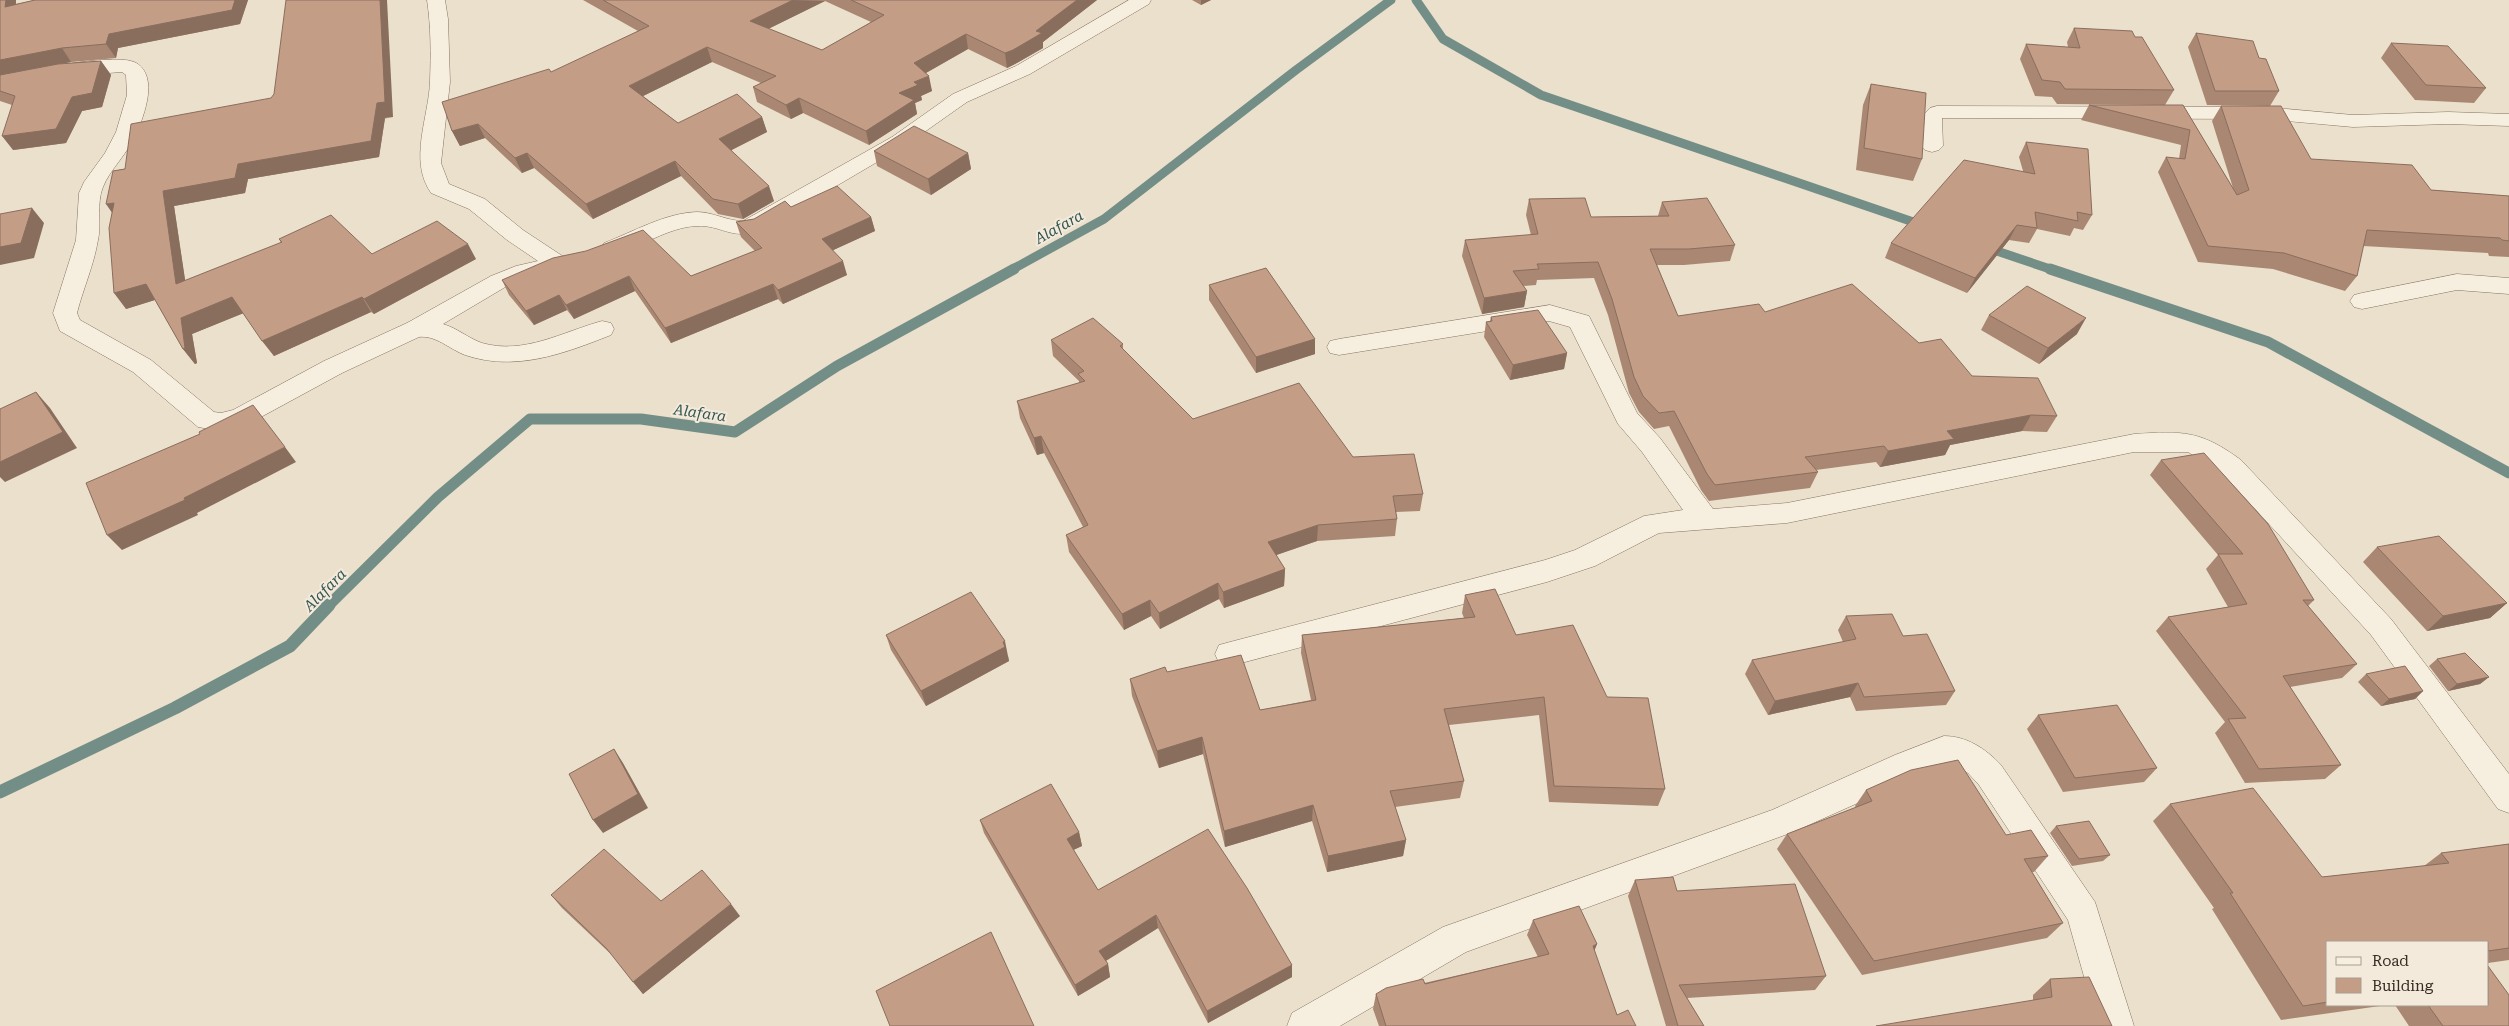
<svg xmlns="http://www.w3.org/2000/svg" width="2509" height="1026" font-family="'Roboto Serif',serif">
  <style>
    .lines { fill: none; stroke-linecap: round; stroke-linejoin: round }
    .stream-far2 { stroke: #738e86; stroke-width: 9 }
    .stream-far1 { stroke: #738e86; stroke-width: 11 }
    .stream { stroke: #738e86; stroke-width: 13 }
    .minor-casing { stroke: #867361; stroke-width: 1 }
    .minor { fill: #f6eede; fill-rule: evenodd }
    .wall { fill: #a98773; fill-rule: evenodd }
    .shaded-wall { fill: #896e5e }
    .building { fill: #c49d86; stroke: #896e5e }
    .labels { text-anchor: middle; stroke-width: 4; stroke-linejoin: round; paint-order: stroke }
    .water-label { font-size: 15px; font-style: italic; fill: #345652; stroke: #f3eadb }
  </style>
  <rect width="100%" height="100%" fill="#ebe0cc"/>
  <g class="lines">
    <path class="stream-far2" d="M1416 0 1443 39 1541 95 1925 226
      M1985 247 2053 270
      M1011 270 1104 219 1296 70 1391 0"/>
    <path class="stream-far1" d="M2050 269 2268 342 2509 473
      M328 606 438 497 530 419H641L735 432 837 366 1014 269"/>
    <path class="stream" d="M0 792 175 708 290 646 329 605"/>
    <defs>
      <path id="minor" d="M427 0H445L448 19 450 82 441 163 449 184 485 199 523 230 567 259 571 264 567 269 529 278 507 286 443 324C457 328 468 338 482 343 524 355 562 332 602 321L611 323 614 329 611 335C563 354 515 372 465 355 449 349 436 335 419 337L342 373 250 423 221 431 198 427 133 372 60 331 53 313 76 240 79 193 84 182 105 153 116 132 127 95 126 75 122 72 68 76 0 89V77C25 72 120 50 138 64 158 79 144 115 137 132 128 154 110 169 103 187 96 204 102 223 98 240 94 265 83 289 77 313L80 320 151 360 214 412 221 413 233 410 324 361 407 323 491 276 516 266 538 261 507 240 469 209 431 193C408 160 429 117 430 81 431 54 431 26 427 0Z
        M1129 0H1151L1149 4 1030 74 967 102 906 145 758 232C729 239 721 225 697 226 668 227 640 248 612 255L604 253 601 248 604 243C633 232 665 213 697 212 713 212 727 221 743 221L892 137 953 94 1016 66Z
        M1937 106 2265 107 2353 115 2448 112 2509 114V126L2448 124 2353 127 2265 119 1942 118 1943 146 1939 150 1932 152 1925 150 1921 146V117L1930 108Z
        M2457 274 2509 278V294L2457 290 2362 309 2354 307 2350 301 2354 295 2362 293Z
        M1550 305 1589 316 1637 413 1660 438 1713 509 1787 503 2134 434C2183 431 2200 430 2241 460L2391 619 2509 774V813L2498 809 2371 635 2223 474 2188 452H2134L1787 523 1659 533 1595 566 1547 582 1230 666 1219 663 1215 654 1219 645 1230 642 1545 560 1575 550 1644 516 1683 510 1642 452 1618 424 1570 327 1549 321 1339 355 1330 353 1327 347 1330 341 1339 339Z
        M1944 736C1967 736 1986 749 2001 765L2095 902 2134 1026H2098L2068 920 1979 785 1968 773 1953 764H1945L1793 832 1466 952 1340 1026H1287L1292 1013 1443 927 1772 810 1895 755Z"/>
    </defs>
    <use href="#minor" class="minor-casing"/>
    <use href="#minor" class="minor"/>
  </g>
  <path class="wall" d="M0 0H16V4L35 0H248L240 24 118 48 116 58 71 62 59 64 101 61 111 75 102 107 82 111 66 143 13 150 12 105 0 101Z
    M583 0H1097L1043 42V48L1015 64 1007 68 968 49 926 73 932 91 921 96 922 100 915 103 917 114 869 145 803 113 791 119 757 102 753 87 761 83 712 62 643 96 678 123 762 117 767 132 731 150 774 201 743 219 718 214 681 176 593 219 534 168 522 173 485 138 460 146 452 131 638 31ZM825 1 871 22 822 50 768 29Z
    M1192 0H1211L1201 5Z
    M2074 28 2135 37 2174 90 2165 105 2057 104 2052 97 2035 96 2020 59 2026 44 2068 47 2067 42Z
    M2196 33 2259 58 2279 91 2270 106 2207 105 2188 47Z
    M2391 43 2486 88 2474 103 2415 100 2381 58Z
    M1871 84 1922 159 1913 181 1856 170 1863 105Z
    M2089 105H2183L2233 188 2212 121 2221 106 2311 159 2431 190 2509 196V257L2489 256 2488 253 2363 246 2357 276 2345 291 2273 269 2198 262 2158 172 2166 157 2179 159 2181 145 2081 120Z
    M393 117 385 118 379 157 248 179 245 193 174 206 185 281 281 243 279 239 372 254 476 259 374 314 371 312 274 356 243 313 192 334 197 363 195 364 183 349 155 300 126 309 112 213 113 171Z
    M2026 142 2092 215 2083 230 2074 228 2070 236 2037 229 2029 243 2009 240 1967 293 1885 258 1891 243 2023 171 2019 157Z
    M874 151 968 153 971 169 931 195 877 166Z
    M1529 199 1591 217 1658 216 1662 202 1735 245 1730 261 1684 265H1657L1678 316 1765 312 1919 343 1972 376 2057 416 2047 432 2022 431 1950 445 1945 455 1880 467 1876 462 1816 470 1818 472 1810 488 1709 501 1701 490 1669 426 1654 429 1639 412 1629 393 1608 315 1594 278 1537 280 1536 285 1523 286 1527 291 1524 307 1482 314 1462 256 1465 240 1531 235 1526 215Z
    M791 207 871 217 875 231 833 250 847 275 783 304 778 299 671 343 635 291 574 319 567 310 534 325 509 295 502 280 691 276 755 251 741 237 736 222 754 219Z
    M1209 285 1315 339V354L1256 373 1209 300Z
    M1989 315 2077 334 2039 364 1981 330Z
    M1491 317 1567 353 1564 369 1510 380 1484 337 1486 322 1490 321Z
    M1051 340 1123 344V349L1193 419 1353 457 1423 494 1420 511 1396 512 1397 519 1395 536 1317 541 1276 555 1285 569 1284 586 1224 608 1219 599 1160 629 1151 616 1124 630 1069 552 1066 535 1083 527 1044 453 1037 455 1020 418 1017 401 1079 383V381L1053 356Z
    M2161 460 2314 600 2308 606 2357 664 2342 678 2290 687 2341 765 2325 779 2245 783 2215 733 2225 722 2156 631 2168 617 2228 607 2206 569 2218 555 2150 475Z
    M2377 547 2507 603 2490 618 2427 631 2363 562Z
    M1465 595 1516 635 1607 697 1665 789 1658 806 1549 802 1539 715 1449 725 1464 781 1460 798 1395 807 1406 840 1403 856 1327 872 1312 821 1225 847 1203 754 1159 768 1132 696 1130 679 1167 672 1260 710 1311 700 1301 653 1302 635 1464 618 1462 613Z
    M1846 616 1903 636 1955 691 1946 705 1856 711 1850 697 1768 715 1745 674 1752 660 1843 642 1838 630Z
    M886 635 1008 656 1009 661 926 706 891 650Z
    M2437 659 2489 677 2480 684 2448 691 2429 666Z
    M2366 674 2423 691 2415 699 2381 706 2358 682Z
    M2038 715 2157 768 2144 782 2063 792 2027 729Z
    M1866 790 2006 835 2048 856 2034 872H2032L2063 923 2047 938 1862 975 1777 849 1787 834 1856 808 1855 806Z
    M2170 804 2322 877 2424 866 2441 853 2509 844V960L2488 963V942H2328V1005H2387L2281 1020 2212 909 2214 908 2153 821Z
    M980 820 1079 832 1082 846 1073 850 1098 890 1292 965V977L1208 1023 1158 928 1106 961 1108 964 1110 977 1078 996 984 833Z
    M2056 826 2110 855 2103 861 2072 866 2050 833Z
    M1635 880 1677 891 1826 976 1815 990 1687 998 1704 1026H1666L1628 896Z
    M551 895 661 901 740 916 643 994 615 958 562 908Z
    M1533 920 1597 944 1594 951 1617 1015 1636 1026H1379L1373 1009 1376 994 1538 957 1527 935Z
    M2050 979 2112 1026 2033 1000V995Z
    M2395 1005H2488L2509 1026H2409Z"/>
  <path class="shaded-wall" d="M6 0H16L15 20 5 7Z
    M235 0H248L240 24 118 48 116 58 106 44 109 34Z
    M380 0H387L393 117 385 118 379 157 248 179 245 193 174 206 188 299 176 284 163 191 238 164Z
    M793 0 825 1 754 36 750 21Z
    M1077 0H1097L1043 42V48L1015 64 1007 68 1005 53Z
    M1201 0H1211L1201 5Z
    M966 34 968 49 917 78 914 63Z
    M707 47 712 62 635 100 629 86Z
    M62 48 71 62 0 76V60Z
    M101 61 111 75 102 107 82 111 66 143 13 150 2 136 72 97Z
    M929 76 932 91 921 96 922 100 915 103 917 114 869 145 866 131 899 93 914 82Z
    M799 98 803 113 791 119 786 105Z
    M762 117 767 132 724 154 719 139Z
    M478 124 485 138 460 146 452 131Z
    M527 153 534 168 522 173 515 158Z
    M968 153 971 169 931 195 928 179Z
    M675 161 681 176 593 219 586 204Z
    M769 186 774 201 743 219 738 204Z
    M114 203 117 220 106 204Z
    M32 208 44 223 34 258 0 265V247Z
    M871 217 875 231 827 253 822 239Z
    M2017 225 2009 240 1967 293 1975 278Z
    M468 244 476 259 374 314 364 299Z
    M843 261 847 275 783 304 778 290Z
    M629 276 635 291 574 319 566 305Z
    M146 284 158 299 126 309 114 293Z
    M773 284 778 299 671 343 665 328Z
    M1527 291 1524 307 1482 314 1484 298Z
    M559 295 567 310 534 325 526 311Z
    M232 297 244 313 192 334 197 363 195 364 183 349 181 318Z
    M362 297 371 312 274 356 262 341Z
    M2086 318 2077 334 2039 364 2048 348Z
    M1315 339V354L1256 373V357Z
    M1567 353 1564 369 1510 380 1513 365Z
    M36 392 50 408 77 448 5 482 0 477V462Z
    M2031 415 2022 431 1950 445 1945 455 1880 467 1888 451 1947 431Z
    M1041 436 1044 453 1037 455 1034 438Z
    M285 447 296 462 197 513 198 515 122 550 107 535Z
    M1318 525 1317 541 1268 558V542Z
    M1285 569 1284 586 1224 608 1223 592Z
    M1218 583 1219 599 1160 629 1159 613Z
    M1150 600 1151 616 1124 630 1122 614Z
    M2507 603 2490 618 2427 631 2443 616Z
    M1005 641 1009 661 926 706 921 691Z
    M2489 677 2480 684 2448 691 2457 684Z
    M1858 683 1850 697 1768 715 1775 701Z
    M2423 691 2415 699 2381 706 2389 699Z
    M1202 737 1203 754 1159 768 1157 751Z
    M614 749 623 763 648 808 603 833 593 820Z
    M1313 805 1312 821 1225 847 1224 831Z
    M1079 832 1082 846 1069 852 1067 839Z
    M1406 840 1403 856 1327 872 1328 856Z
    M731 904 740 916 643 994 633 982Z
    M1156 915 1158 928 1102 963 1099 951Z
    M1597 944 1591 959 1593 946Z
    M1108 964 1110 977 1078 996 1075 985Z
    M1292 965V977L1208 1023 1207 1011Z"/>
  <path class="building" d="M0 0H6L5 7 35 0H235L232 10 109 34 106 44 62 48 0 60Z
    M286 0H380L385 102 377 103 371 141 238 164 235 178 163 191 176 284 282 242 279 239 331 215 372 254 437 221 468 244 364 299 362 297 262 341 232 297 181 318 185 348 183 349 146 284 114 293 109 228 114 203 106 204 113 171 125 169 131 124 271 98 274 94Z
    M603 0H793L750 21 822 50 884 15 851 0H1077L1036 31 1042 33 1013 50 1005 53 966 34 914 63 929 76 914 82 918 85 899 93 914 100 866 131 799 98 786 105 753 87 776 76 707 47 629 86 678 123 737 94 762 117 719 139 769 186 738 204 713 199 675 161 586 204 527 153 515 158 478 124 452 131 442 102 549 69 551 72 649 26Z
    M2074 28 2132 31 2135 37H2142L2174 90 2065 89 2060 82 2042 80 2026 44 2080 48Z
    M2196 33 2253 41 2259 58 2266 59 2279 91H2215Z
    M2391 43 2448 46 2486 88 2426 85Z
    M101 61 92 93 72 97 56 129 2 136 15 96 0 91V75L58 64Z
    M1871 84 1926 93 1922 159 1864 148Z
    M2089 105H2183L2237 195 2249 190 2221 106H2281L2311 159 2412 165 2431 190 2509 196V241L2502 240 2500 238 2367 230 2357 276 2284 253 2208 246 2166 157 2185 159 2190 130Z
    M914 126 968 153 928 179 874 151Z
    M2026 142 2088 149 2092 215 2077 212 2078 221 2035 212 2037 228 2017 225 1975 278 1891 243 1964 160 2035 174Z
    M837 186 871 217 822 239 843 261 778 290 773 284 665 328 629 276 566 305 559 295 526 311 502 280 553 258 586 251 643 230 691 276 762 248 736 222 754 219 785 201 791 207Z
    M1585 198 1591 217 1669 216 1662 202 1707 198 1735 245 1689 249H1650L1678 316 1759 304 1765 312 1852 284 1919 343 1941 339 1972 376 2038 378 2057 416 2031 415 1947 431 1954 439 1888 451 1884 446 1805 457 1818 472 1715 485 1707 474 1674 411 1659 413 1643 396 1634 377 1612 299 1598 262 1537 264 1539 269 1513 271 1527 291 1484 298 1465 240 1538 234 1529 199Z
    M32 208 21 243 0 247V214Z
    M1266 268 1315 339 1256 357 1209 285Z
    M2027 286 2086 318 2048 348 1989 315Z
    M1538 310 1567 353 1513 365 1486 322 1492 321 1491 317Z
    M1093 318 1123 344 1120 346 1193 419 1299 383 1353 457 1414 454 1423 494 1393 496 1397 519 1318 525 1268 542 1285 569 1223 592 1218 583 1159 613 1150 600 1122 614 1066 535 1088 525 1041 436 1034 438 1017 401 1085 381 1078 374 1084 371 1051 340Z
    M36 392 63 432 0 462V409Z
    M253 405 285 447 184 498 185 500 107 535 86 483 200 434 199 432Z
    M2204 453 2268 524 2314 600H2303L2357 664 2283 676 2341 765 2259 769 2228 719 2246 718 2168 617 2247 604 2218 554H2243L2161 460Z
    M2439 536 2507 603 2443 616 2377 547Z
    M1495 589 1516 635 1573 625 1607 697 1648 698 1665 789 1554 786 1544 697 1444 709 1464 781 1390 791 1406 840 1328 856 1313 805 1224 831 1202 737 1157 751 1130 679 1165 667 1167 672 1241 655 1260 710 1316 700 1302 635 1475 617 1465 595Z
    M971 592 1005 641 1003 642 1005 647 921 691 886 635Z
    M1892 614 1903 636 1927 634 1955 691 1864 697 1858 683 1775 701 1752 660 1856 639 1846 616Z
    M2465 653 2489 677 2457 684 2437 659Z
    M2405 666 2423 691 2389 699 2366 674Z
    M2117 705 2157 768 2075 778 2038 715Z
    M614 749 638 794 593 820 569 774Z
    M1958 760 2006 835 2031 830 2048 856 2024 859 2063 923 1874 961 1787 834 1872 801 1866 790 1911 770Z
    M1051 784 1079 832 1067 839 1098 890 1208 829 1247 888 1292 965 1207 1011 1156 915 1099 951 1108 964 1075 985 980 820Z
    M2253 788 2322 877 2449 863 2441 853 2509 844V948L2488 951V942H2328V1002L2303 1006 2230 893H2233L2170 804Z
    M2089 821 2110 855 2079 859 2056 826Z
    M604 849 661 901 702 870 731 904 633 982 607 949 551 895Z
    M1673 877 1677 891 1795 884 1826 976 1679 985 1704 1026H1678L1635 880Z
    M1579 906 1597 944 1593 946 1617 1015 1628 1010 1636 1026H1386L1376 994 1386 988 1423 979 1425 984 1549 954 1533 920Z
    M991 932 1034 1026H890L876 991Z
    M2488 966 2509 995V1026H2443L2428 1005H2488Z
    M2089 977 2112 1026H1876L2052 997 2050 979Z"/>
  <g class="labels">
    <g class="water-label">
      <text transform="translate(1059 227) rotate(-29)" y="5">Alafara</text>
      <text transform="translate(700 413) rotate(8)" y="5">Alafara</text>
      <text transform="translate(325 590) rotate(-45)" y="5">Alafara</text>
    </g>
  </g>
  <rect x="2326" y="941" width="162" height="65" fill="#f3eadb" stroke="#a89e91"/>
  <rect x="2336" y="957" width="25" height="8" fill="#f6eede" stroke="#a89e91"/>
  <text x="2372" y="966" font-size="15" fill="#382c23">Road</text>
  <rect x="2336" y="978" width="25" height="15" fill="#c49d86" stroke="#a89e91"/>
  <text x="2372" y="991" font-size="15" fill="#382c23">Building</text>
</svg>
